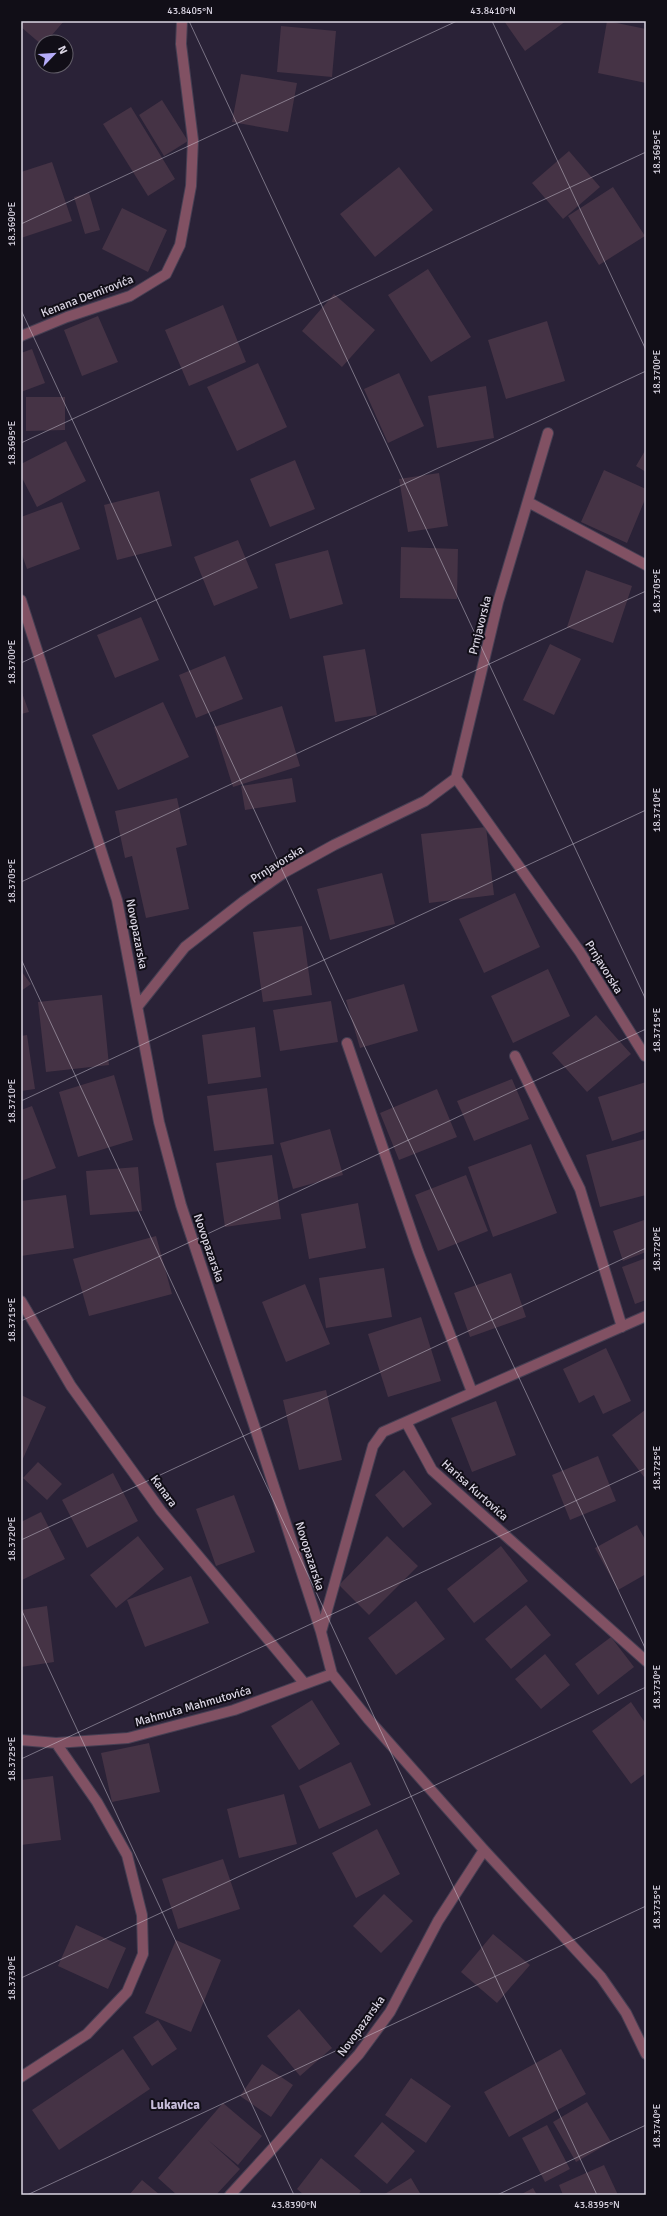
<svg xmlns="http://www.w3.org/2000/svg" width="667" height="2216" font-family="Signika,sans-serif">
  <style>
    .building { fill: #453345 }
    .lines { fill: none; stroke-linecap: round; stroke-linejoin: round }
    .minor-casing { stroke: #463f53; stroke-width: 12 }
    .minor { stroke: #815163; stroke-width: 10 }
    .ticks { fill: none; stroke: #dbd6e4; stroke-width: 1; stroke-opacity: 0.45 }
    .labels { text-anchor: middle; stroke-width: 4; stroke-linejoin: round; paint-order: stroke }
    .street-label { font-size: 12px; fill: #dbd6e4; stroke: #110e17 }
    .neighbourhood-label { font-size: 13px; font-weight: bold; fill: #c7bdd9; stroke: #110e17 }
    .neatline { fill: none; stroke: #dbd6e4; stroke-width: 1.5 }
    .ticks-label { font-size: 10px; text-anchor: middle; fill: #dbd6e4 }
  </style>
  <rect width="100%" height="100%" fill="#2a2237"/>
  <path class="building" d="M21 21H64L46 42H42V45L21 27Z
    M504 21H566L525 51Z
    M607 21 646 29V83L598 73Z
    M281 26 336 31 332 77 277 72Z
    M241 74 297 83 288 132 232 122Z
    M162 100 188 141 164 156 139 115Z
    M131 107 175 179 148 196 103 124Z
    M569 151 600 187 563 219 532 183Z
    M52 162 72 221 21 238V172Z
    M399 167 433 210 375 257 340 214Z
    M613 187 645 236 599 265 568 216Z
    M89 193 100 230 85 234 74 197Z
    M122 208 167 230 148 272 102 249Z
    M428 269 471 337 431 362 388 295Z
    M334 294 375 330 342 367 302 331Z
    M223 305 246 362 189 386 165 330Z
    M98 316 118 362 82 376 64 330Z
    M547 321 565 381 506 399 488 340Z
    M32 349 45 383 21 392V353Z
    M258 363 287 427 237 451 207 387Z
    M399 373 424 426 388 443 364 389Z
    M486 386 494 438 437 448 428 396Z
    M26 397H65V430L26 431Z
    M66 441 86 481 37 507 21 476V464Z
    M646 449V472L636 466Z
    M295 460 315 509 270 527 250 479Z
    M604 470 646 489V497L627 543 581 522Z
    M439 473 448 526 408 532 399 479Z
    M159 491 172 546 117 560 104 505Z
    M62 502 80 549 27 569 21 552V517Z
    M238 540 258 588 214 606 194 557Z
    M401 547 458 549 457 599 400 598Z
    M328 550 343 604 290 619 275 564Z
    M586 570 632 586 613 643 567 627Z
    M141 617 159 660 115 678 97 635Z
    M550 644 581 659 554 715 523 700Z
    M365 649 377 715 335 722 323 656Z
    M225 656 243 699 196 718 179 675Z
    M21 690 29 712 21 714Z
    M163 702 189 757 118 790 92 735Z
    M282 706 300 766 233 787 214 727Z
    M292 778 296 802 245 810 241 786Z
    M177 798 187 845 176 848 189 909 146 918 132 856 125 858 115 811Z
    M486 827 494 895 429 903 421 834Z
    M382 873 395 924 330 940 317 889Z
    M515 893 540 947 484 973 459 919Z
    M302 926 312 995 263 1002 253 932Z
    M548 969 570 1016 513 1043 491 996Z
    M21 971 31 984 21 991Z
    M404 984 418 1031 360 1048 346 1000Z
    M102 995 109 1065 46 1072 38 1002Z
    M331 1001 338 1042 280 1051 273 1010Z
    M596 1015 631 1054 587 1092 552 1053Z
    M255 1027 261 1077 208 1084 202 1035Z
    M27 1035 35 1089 21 1091V1036Z
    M114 1075 133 1140 78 1157 59 1092Z
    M512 1079 529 1119 474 1141 457 1101Z
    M646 1082V1130L612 1141 598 1097Z
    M267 1088 274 1144 214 1151 207 1096Z
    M437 1089 457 1137 399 1160 380 1113Z
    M32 1106 56 1168 21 1181V1110Z
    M330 1129 343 1175 293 1189 280 1143Z
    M645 1139 646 1195 600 1207 586 1155Z
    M531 1144 557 1213 493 1237 468 1167Z
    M272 1155 281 1219 225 1227 216 1163Z
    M138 1167 142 1211 90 1215 86 1171Z
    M466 1175 488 1231 438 1251 415 1195Z
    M66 1195 74 1248 21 1256V1201Z
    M358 1203 366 1248 309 1259 301 1214Z
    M644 1220 646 1226V1252L623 1261 613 1231Z
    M156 1236 172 1294 89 1316 73 1259Z
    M646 1258V1300L635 1304 622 1267Z
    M384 1268 392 1317 326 1328 319 1278Z
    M511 1273 526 1317 470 1337 454 1293Z
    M305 1284 330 1344 286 1362 262 1302Z
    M421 1317 441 1381 388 1397 368 1334Z
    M606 1348 631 1401 603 1414 594 1395 579 1403 563 1369Z
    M326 1390 342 1460 299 1470 283 1400Z
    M21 1395 46 1407 21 1463Z
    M496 1401 516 1455 472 1472 451 1418Z
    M645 1410 646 1475 644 1477 612 1435Z
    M598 1456 616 1501 570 1520 552 1475Z
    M38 1462 62 1484 47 1500 23 1478Z
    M404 1470 432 1504 403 1528 375 1495Z
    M113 1473 138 1521 87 1548 62 1500Z
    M234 1495 255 1552 216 1566 196 1509Z
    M41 1512 65 1559 22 1580 21 1522Z
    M637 1525 646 1541V1574L618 1590 595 1548Z
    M138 1536 164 1569 116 1608 90 1575Z
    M387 1536 418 1566 369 1615 339 1585Z
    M501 1546 528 1581 474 1623 447 1589Z
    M191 1576 209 1623 145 1647 127 1600Z
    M416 1601 445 1639 396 1675 368 1638Z
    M526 1605 551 1635 511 1669 485 1639Z
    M47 1606 54 1662 21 1667V1610Z
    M611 1637 634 1667 598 1695 575 1664Z
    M545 1654 570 1685 541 1709 515 1679Z
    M312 1700 340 1744 299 1770 271 1726Z
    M631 1702 646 1724V1773L631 1784 592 1731Z
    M149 1743 160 1792 112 1802 101 1753Z
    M351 1762 371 1805 319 1829 299 1786Z
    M53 1776 61 1840 21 1845V1780Z
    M284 1794 297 1844 239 1858 227 1809Z
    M377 1829 400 1874 356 1898 332 1853Z
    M223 1859 240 1909 178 1929 162 1879Z
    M384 1894 413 1921 381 1953 353 1926Z
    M76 1925 126 1948 108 1989 58 1966Z
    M493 1934 530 1965 497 2003 461 1972Z
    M176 1940 221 1960 191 2032 145 2013Z
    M299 2009 332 2048 300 2076 267 2036Z
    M158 2020 177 2049 152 2066 133 2037Z
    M123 2049 150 2089 59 2150 32 2110Z
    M561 2049 586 2094 509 2137 484 2092Z
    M262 2064 293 2085 271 2117 240 2096Z
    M411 2078 451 2106 426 2143 385 2115Z
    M587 2102 611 2142 576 2162 553 2122Z
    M223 2103 262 2136 238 2165 208 2140 240 2169 216 2195H177L158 2178Z
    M382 2122 415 2151 387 2184 354 2156Z
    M547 2125 570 2169 545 2182 522 2138Z
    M321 2158 361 2191 358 2195H304L297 2189Z
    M604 2165 618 2195H563L559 2185Z
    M411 2178 421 2195H383Z
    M142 2180 160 2195H129Z
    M533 2188 537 2195H520Z"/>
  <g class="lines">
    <defs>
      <path id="minor" d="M21 336 67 317 130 296 166 274 180 245 191 186 193 140 181 44 182 21
        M528 502 646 565
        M21 600 117 900 159 1122 181 1205 254 1425 321 1632 332 1674 369 1720 484 1850 601 1977 626 2013 646 2054
        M456 778 580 952 645 1056
        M138 1006 185 947 244 901 285 872 334 845 425 801 456 778 498 602 548 433
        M347 1043 418 1251 472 1392
        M515 1056 580 1189 622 1327
        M21 1301 71 1386 161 1511 305 1684
        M406 1422 432 1470 646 1661
        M321 1632 373 1446 383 1432 646 1316
        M21 1740 56 1743 128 1738 234 1710 332 1674
        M21 2077 87 2034 127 1992 143 1954 142 1915 127 1855 97 1802 56 1743
        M230 2195 359 2054 390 2012 438 1921 484 1850"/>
    </defs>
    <use href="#minor" class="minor-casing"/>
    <use href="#minor" class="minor"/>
  </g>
  <path class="ticks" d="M189 21 646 1000M492 21 646 350M21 224 457 21M21 310 646 1650M21 443 646 152M21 663 646 371M21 882 646 591M21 959 597 2195M21 1101 646 810M21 1321 646 1029M21 1540 646 1248M21 1609 294 2195M21 1759 646 1468M21 1978 646 1687M27 2195 646 1906M497 2195 646 2125"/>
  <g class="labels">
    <g class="street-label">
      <text transform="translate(87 296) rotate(-21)" y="4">Kenana Demirovića</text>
      <text transform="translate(480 625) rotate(-76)" y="4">Prnjavorska</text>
      <text transform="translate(277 864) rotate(-32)" y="4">Prnjavorska</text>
      <text transform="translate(137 934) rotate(79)" y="4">Novopazarska</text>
      <text transform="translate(604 967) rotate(58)" y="4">Prnjavorska</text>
      <text transform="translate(209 1248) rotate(71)" y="4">Novopazarska</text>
      <text transform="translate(475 1490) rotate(42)" y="4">Harisa Kurtovića</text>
      <text transform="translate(164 1491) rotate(54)" y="4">Kanara</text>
      <text transform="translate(310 1556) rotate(72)" y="4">Novopazarska</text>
      <text transform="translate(193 1706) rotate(-16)" y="4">Mahmuta Mahmutovića</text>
      <text transform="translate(361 2026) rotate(-54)" y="4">Novopazarska</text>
    </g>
    <g class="neighbourhood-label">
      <text x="175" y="2109">Lukavica</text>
    </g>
  </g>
  <rect width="667" height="2216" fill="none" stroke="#110e17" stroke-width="44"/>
  <g transform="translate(54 54) rotate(65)"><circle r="19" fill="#110e17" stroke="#625e69"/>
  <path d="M0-3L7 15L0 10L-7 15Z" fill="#b5acf8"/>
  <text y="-6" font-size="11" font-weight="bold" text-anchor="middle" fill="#dbd6e4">N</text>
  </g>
  <rect x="22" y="22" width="623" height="2172" class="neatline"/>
  <g class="ticks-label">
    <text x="190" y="14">43.8405°N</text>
    <text x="493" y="14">43.8410°N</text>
    <text transform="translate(656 152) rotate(-90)" y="4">18.3695°E</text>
    <text transform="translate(11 224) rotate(-90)" y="4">18.3690°E</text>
    <text transform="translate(656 372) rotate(-90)" y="4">18.3700°E</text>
    <text transform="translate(11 443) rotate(-90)" y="4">18.3695°E</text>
    <text transform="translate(656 591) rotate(-90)" y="4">18.3705°E</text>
    <text transform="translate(11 662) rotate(-90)" y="4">18.3700°E</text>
    <text transform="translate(656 810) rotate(-90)" y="4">18.3710°E</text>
    <text transform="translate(11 881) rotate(-90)" y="4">18.3705°E</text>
    <text transform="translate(656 1030) rotate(-90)" y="4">18.3715°E</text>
    <text transform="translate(11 1101) rotate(-90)" y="4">18.3710°E</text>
    <text transform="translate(656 1249) rotate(-90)" y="4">18.3720°E</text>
    <text transform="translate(11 1320) rotate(-90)" y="4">18.3715°E</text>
    <text transform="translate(656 1468) rotate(-90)" y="4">18.3725°E</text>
    <text transform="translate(11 1539) rotate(-90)" y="4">18.3720°E</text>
    <text transform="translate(656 1687) rotate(-90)" y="4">18.3730°E</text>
    <text transform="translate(11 1759) rotate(-90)" y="4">18.3725°E</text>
    <text transform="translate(656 1907) rotate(-90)" y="4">18.3735°E</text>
    <text transform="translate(11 1978) rotate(-90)" y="4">18.3730°E</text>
    <text transform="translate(656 2126) rotate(-90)" y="4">18.3740°E</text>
    <text x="294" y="2208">43.8390°N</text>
    <text x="597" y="2208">43.8395°N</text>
  </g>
</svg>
